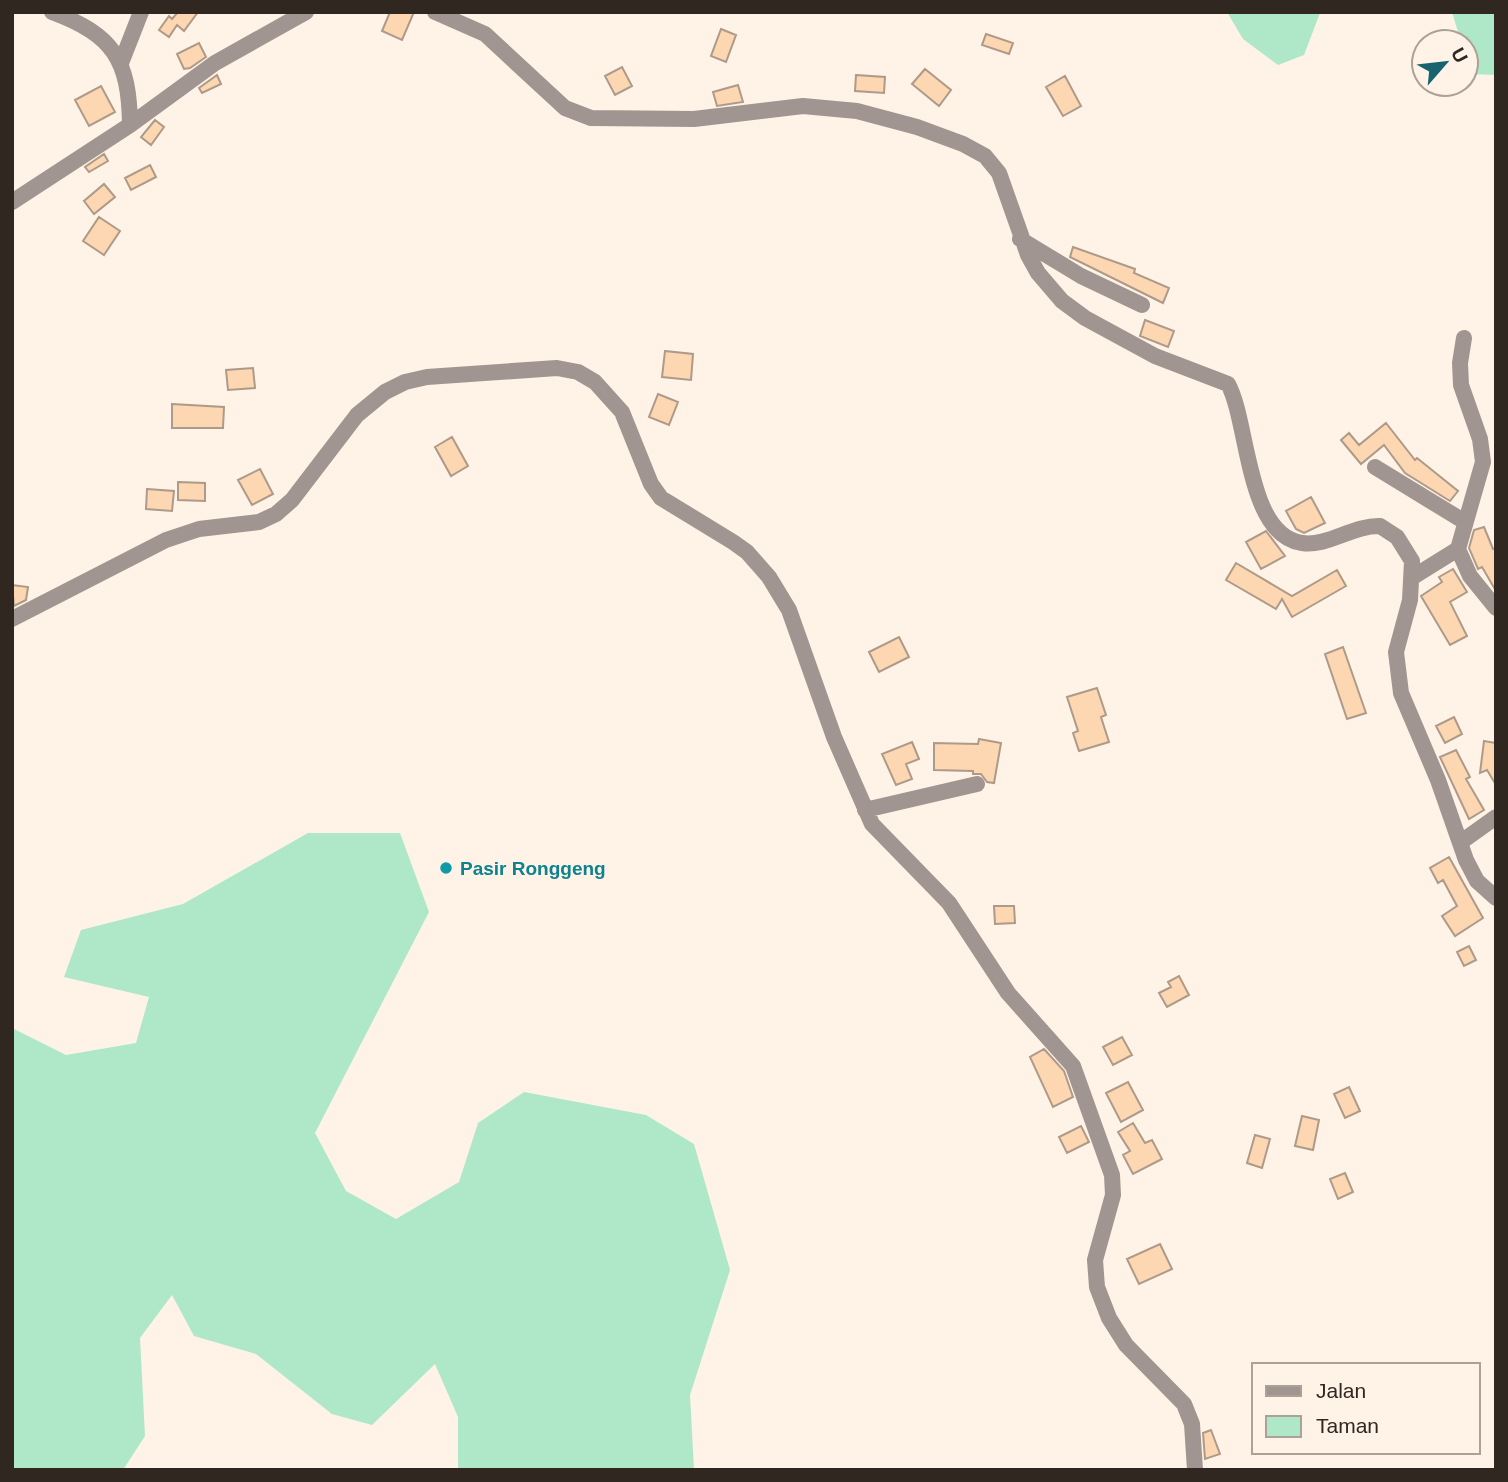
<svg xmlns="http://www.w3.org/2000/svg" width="1508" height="1482" font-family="Helvetica,sans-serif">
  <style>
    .green { fill: #aee8c8 }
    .building { fill: #fdd6b2; stroke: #ae9a88; stroke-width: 2 }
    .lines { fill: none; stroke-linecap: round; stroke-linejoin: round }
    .street { stroke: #a19591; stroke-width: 16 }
    .culture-dot { fill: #0f9aa8; stroke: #fff2e6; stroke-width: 2.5 }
    .labels { text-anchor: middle; stroke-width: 5; stroke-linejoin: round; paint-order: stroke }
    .culture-label { font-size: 19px; font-weight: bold; fill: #0d838f; stroke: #fff2e6; text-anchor: start }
  </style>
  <rect width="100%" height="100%" fill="#fff2e6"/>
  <path class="green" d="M1227 12H1319L1320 13 1304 55 1278 65 1243 39Z
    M1452 12H1496V75L1471 74 1466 42H1461Z
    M308 833H400L429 912 315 1133 346 1191 396 1219 459 1182 478 1123 524 1092 646 1115 694 1144 730 1270 690 1395 694 1470H458V1417L435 1364 372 1425 332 1414 256 1354 194 1336 172 1295 140 1338 145 1436 123 1470H12V1028L66 1055 136 1043 149 997 64 977 81 930 183 904Z"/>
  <path class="building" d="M178 12H198L184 31 177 25 169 37 159 30 169 16 172 19Z
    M390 12H414L402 40 382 31Z
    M721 29 736 35 726 62 711 56Z
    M986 34 1013 43 1009 54 982 45Z
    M199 43 206 57 190 68 184 69 177 54Z
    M622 67 632 86 615 95 605 76Z
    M925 69 951 90 939 106 912 84Z
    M217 75 221 84 202 93 199 88Z
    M856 75 885 77 884 93 855 91Z
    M1065 76 1081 106 1063 116 1046 87Z
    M738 85 743 102 717 106 713 92Z
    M101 86 115 112 89 126 75 100Z
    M155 120 164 127 151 145 141 137Z
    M104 154 108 161 89 172 85 167Z
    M150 165 156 177 131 190 125 178Z
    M104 184 115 197 94 214 84 201Z
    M99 217 120 231 104 255 83 241Z
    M1073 247 1135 269 1134 273 1169 288 1163 303 1070 257Z
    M1145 320 1174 331 1168 347 1140 336Z
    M665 351 693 354 691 380 662 377Z
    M253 368 255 388 228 390 226 370Z
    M658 394 678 402 669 425 649 417Z
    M172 404 224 407 223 428H172Z
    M1386 423 1415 460 1417 458 1458 491 1450 501 1405 473 1384 445 1361 464 1341 440 1349 433 1359 445Z
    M452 437 468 466 451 476 435 447Z
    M260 469 273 494 252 505 238 480Z
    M178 482 205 483V501L178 500Z
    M147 489 174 491 172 511 146 509Z
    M1311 497 1325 523 1304 533 1296 529 1286 511Z
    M1484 527 1493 549 1496 548V591L1482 567 1478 569 1469 548 1474 530Z
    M1266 531 1285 556 1261 569 1246 542Z
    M1236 563 1292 596 1337 570 1346 586 1292 617 1282 599 1276 609 1226 580Z
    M1453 569 1467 592 1450 602 1467 636 1450 645 1421 596 1442 582 1439 577Z
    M12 585 28 587 26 600 14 606Z
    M899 637 909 657 879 672 869 652Z
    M1343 647 1366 713 1347 719 1325 654Z
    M1097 688 1106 715 1101 717 1109 742 1079 751 1073 733 1078 731 1067 697Z
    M1454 717 1462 734 1445 743 1436 726Z
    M979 739 1001 743 994 783 987 782 981 774H973V771L934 770V743L978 744Z
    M1484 741 1496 743V785L1487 770 1480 773Z
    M912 742 919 759 906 764 912 779 896 785 882 754Z
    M1456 750 1470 777 1466 779 1484 810 1469 819 1440 757Z
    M1449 857 1483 918 1455 936 1442 916 1457 906 1443 880 1438 883 1430 868Z
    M994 906H1014L1015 923 995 924Z
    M1469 946 1476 960 1464 966 1457 952Z
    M1179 976 1189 995 1167 1007 1159 993 1171 987 1168 982Z
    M1122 1037 1132 1055 1113 1065 1103 1047Z
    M1044 1049 1064 1071 1073 1097 1053 1107 1030 1057Z
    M1128 1082 1143 1110 1121 1122 1106 1093Z
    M1349 1087 1360 1111 1345 1118 1334 1094Z
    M1302 1116 1319 1120 1313 1150 1295 1146Z
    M1133 1123 1145 1143 1152 1140 1162 1159 1133 1174 1123 1155 1130 1151 1118 1132Z
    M1081 1126 1089 1142 1067 1153 1059 1137Z
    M1255 1135 1270 1139 1262 1168 1247 1163Z
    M1345 1173 1353 1192 1338 1199 1330 1179Z
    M1160 1244 1172 1269 1139 1284 1127 1259Z
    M1211 1430 1220 1454 1205 1459 1203 1433Z"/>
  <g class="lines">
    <path class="street" d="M52 12C114 35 129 60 130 125
      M435 12 485 34 565 108 591 118 694 119 803 106 857 111 917 127 963 144 985 156 999 173 1028 255 1038 273 1062 301 1085 318 1155 356 1228 384C1249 422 1246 535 1302 543 1327 547 1354 525 1380 526L1397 537 1412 561 1410 600 1396 652 1401 693 1438 780 1466 860 1477 881 1496 898
      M121 63 141 12
      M12 202 130 125 215 63 306 12
      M1020 239 1081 276 1142 305
      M1464 338 1460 363 1461 385 1480 439 1483 462 1458 549 1470 576 1496 608
      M1375 467 1465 522
      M1413 577 1458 549
      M12 619 166 540 199 529 259 522 276 514 292 500 357 415 385 392 405 382 427 377 557 368 578 372 595 382 622 412 651 484 661 498 733 542 747 552 769 577 789 610 834 737 872 824 949 903 1008 993 1073 1066 1112 1175 1113 1195 1095 1260 1097 1287 1109 1318 1126 1345 1184 1404 1192 1424 1195 1470
      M865 810 977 784
      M1461 842 1496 817"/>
  </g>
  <circle class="culture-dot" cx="446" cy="868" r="7"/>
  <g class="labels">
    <g class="culture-label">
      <text x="460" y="875">Pasir Ronggeng</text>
    </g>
  </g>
  <rect width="1508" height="1482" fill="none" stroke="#2f2720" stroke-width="28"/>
  <rect x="1252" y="1363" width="228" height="91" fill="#fff2e6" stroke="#aca197" stroke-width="2"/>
  <rect x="1266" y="1386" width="35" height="10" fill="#a19591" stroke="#aca197" stroke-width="2"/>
  <text x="1316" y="1398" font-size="21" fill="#2f2720">Jalan</text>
  <rect x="1266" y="1416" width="35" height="21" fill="#aee8c8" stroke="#aca197" stroke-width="2"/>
  <text x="1316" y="1433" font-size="21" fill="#2f2720">Taman</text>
  <g transform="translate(1445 63) rotate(62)"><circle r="33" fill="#fff2e6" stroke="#aca197" stroke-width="2"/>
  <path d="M0-5L12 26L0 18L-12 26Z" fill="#17636f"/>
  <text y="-10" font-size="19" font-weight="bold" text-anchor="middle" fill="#2f2720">U</text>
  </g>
</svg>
